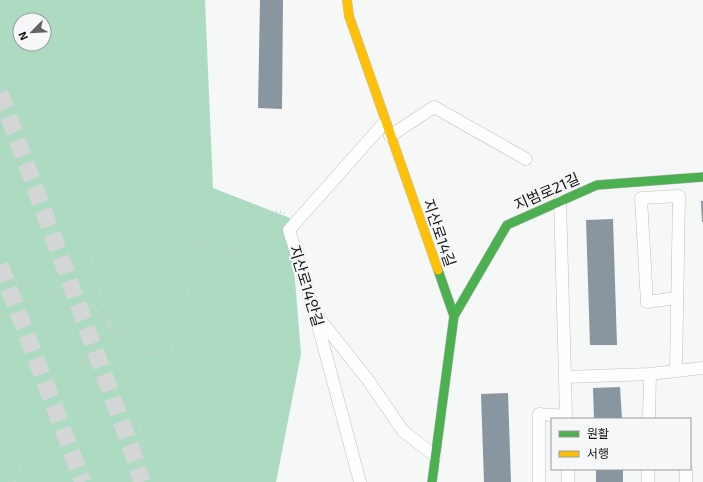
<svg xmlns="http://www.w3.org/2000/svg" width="703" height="482" font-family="'Exo 2','Noto Sans KR',sans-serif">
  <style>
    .forest { fill: #addbc1; fill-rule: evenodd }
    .building { fill: #8996a0 }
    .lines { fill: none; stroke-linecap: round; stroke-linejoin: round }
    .secondary-tunnel { stroke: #d4d5d5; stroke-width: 17; stroke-dasharray: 17 8; stroke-linecap: butt }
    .street-casing { stroke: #bebfbf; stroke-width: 13 }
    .fast-casing { stroke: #bebfbf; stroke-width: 10 }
    .slow-casing { stroke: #bebfbf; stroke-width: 10 }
    .path { stroke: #d1d2d2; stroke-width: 2.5; stroke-dasharray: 1 3; stroke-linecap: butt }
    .street { stroke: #fefefe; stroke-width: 12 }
    .fast { stroke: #4caf50; stroke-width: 9 }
    .slow { stroke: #ffc107; stroke-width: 9 }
    .labels { text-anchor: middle; stroke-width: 4; stroke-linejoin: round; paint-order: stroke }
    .street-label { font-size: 15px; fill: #121313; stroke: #f5f7f8 }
  </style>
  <rect width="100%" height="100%" fill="#f6f7f7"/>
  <path class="forest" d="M0 0H205L213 188 290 218 301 354 276 482H0ZM20 20H44V44H20Z"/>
  <path class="building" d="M260 0H283L282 109 258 108Z
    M701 201H703V222H702Z
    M613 219 617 345H590L586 220Z
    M620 387 622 419H594L593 388Z
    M508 393 511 482H484L481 394Z
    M596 469H623V482H596Z"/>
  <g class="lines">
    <path class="secondary-tunnel" d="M0 93 133 453 142 482
      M0 265 83 482"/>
    <defs>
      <path id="street" d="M390 136 434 107 526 159
        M560 201 565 377
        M318 317 368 380 403 431 435 456
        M676 371 679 196 641 198 647 302 677 298
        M566 419 565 377 650 374
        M649 419 650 374 703 368
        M568 469V482
        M686 469V482
        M360 482 315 314 289 230 385 122
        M539 482V414L566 416
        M648 482V469"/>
      <path id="fast" d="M454 316 507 225 597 185 703 177
        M432 482 454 316 438 270"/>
      <path id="slow" d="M347 0 349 16 438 270"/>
    </defs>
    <use href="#street" class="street-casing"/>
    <use href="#fast" class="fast-casing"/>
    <use href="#slow" class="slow-casing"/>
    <path class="path" d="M0 108 7 122 16 155 58 197 88 213 95 219C99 233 91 250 92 265L144 441 138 464 141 482
      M0 271C11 282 57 299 70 291L90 304 110 322
      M110 322 117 312 119 303 136 301 176 277 186 256 203 240 234 255 245 237 250 221C261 215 274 207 286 214
      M15 482 19 473 24 448 30 438 57 409 109 322C126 338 145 354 169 356L178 326 186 309 191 273 198 258 203 240"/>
    <use href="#street" class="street"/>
    <use href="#fast" class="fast"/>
    <use href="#slow" class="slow"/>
  </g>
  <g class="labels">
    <g class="street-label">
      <text transform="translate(547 192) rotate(-24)" y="5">지범로21길</text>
      <text transform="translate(439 233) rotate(71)" y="5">지산로14길</text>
      <text transform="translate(306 286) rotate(73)" y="5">지산로14안길</text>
    </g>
  </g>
  <rect x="551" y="418" width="140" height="52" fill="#f5f7f8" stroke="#9a9c9c"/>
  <rect x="559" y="431" width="20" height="6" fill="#4caf50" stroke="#9a9c9c"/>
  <text x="587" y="438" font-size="12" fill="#121313">원활</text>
  <rect x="559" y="451" width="20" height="6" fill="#ffc107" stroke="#9a9c9c"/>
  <text x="587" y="458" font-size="12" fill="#121313">서행</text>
  <g transform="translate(32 32) rotate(246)"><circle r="19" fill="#f5f7f8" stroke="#9a9c9c"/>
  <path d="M0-3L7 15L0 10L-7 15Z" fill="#626363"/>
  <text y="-6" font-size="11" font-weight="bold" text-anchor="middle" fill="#121313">N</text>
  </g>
</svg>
